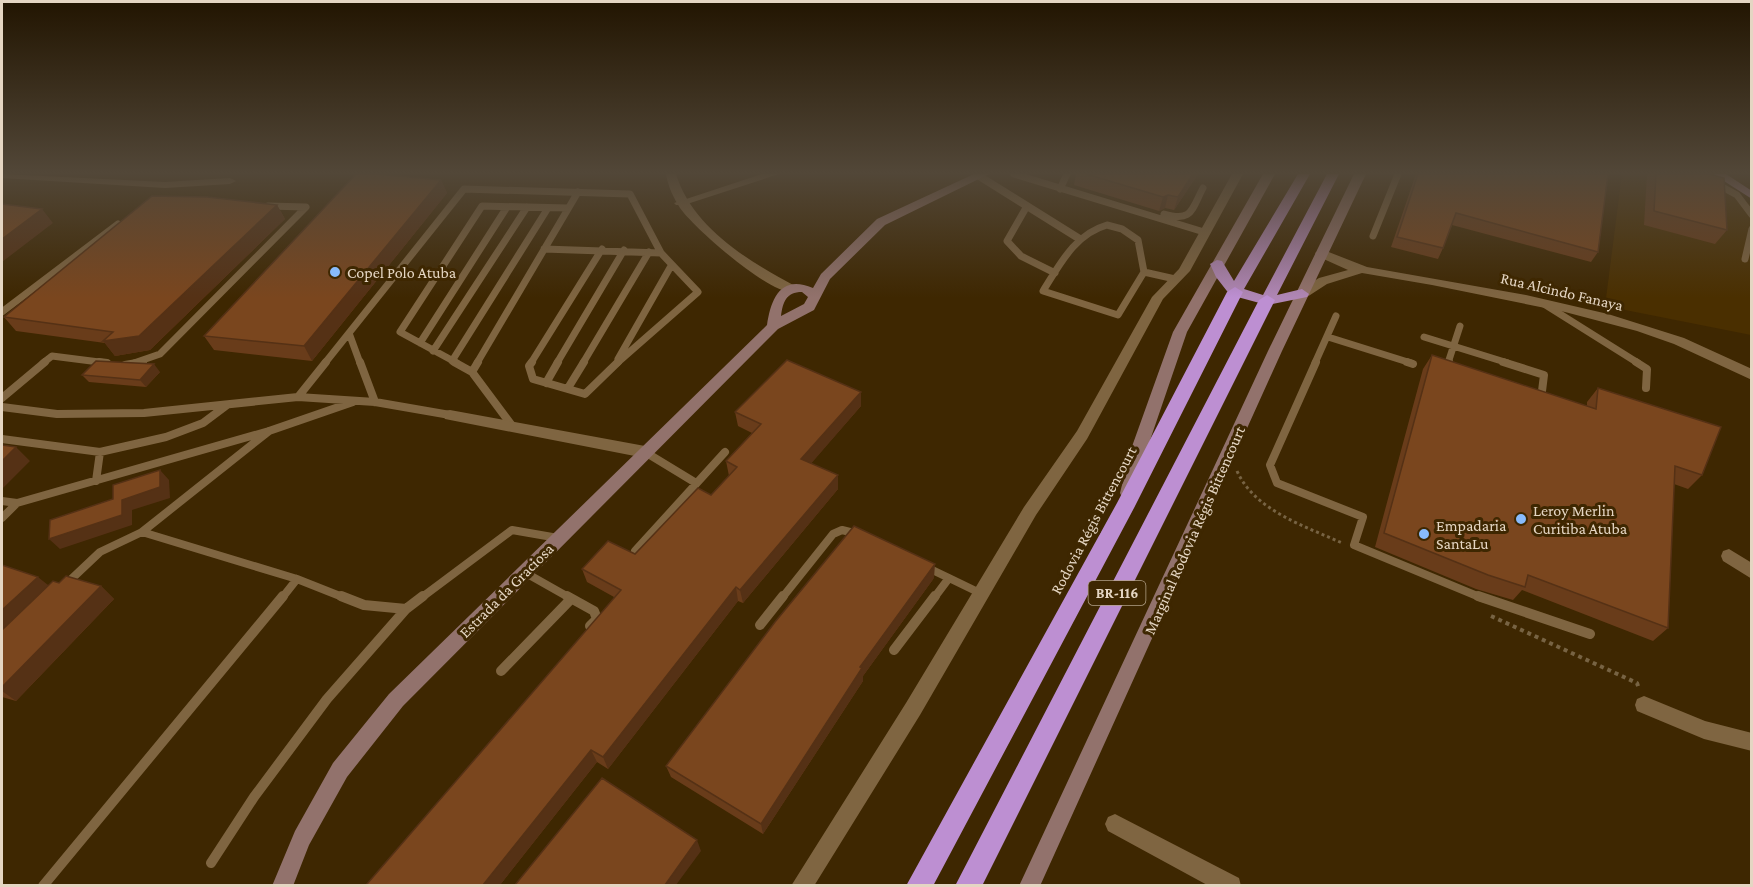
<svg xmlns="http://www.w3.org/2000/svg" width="1753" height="887" font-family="'Crimson Pro',serif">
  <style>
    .built { fill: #4a2f00 }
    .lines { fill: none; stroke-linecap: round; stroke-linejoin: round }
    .path-far1 { stroke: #776343; stroke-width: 3; stroke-dasharray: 3 3; stroke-linecap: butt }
    .path { stroke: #776343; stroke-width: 4; stroke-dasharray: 4 4; stroke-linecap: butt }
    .service-far2 { stroke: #7f6541; stroke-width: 7 }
    .service-far1 { stroke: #7f6541; stroke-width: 8 }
    .service { stroke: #7f6541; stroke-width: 10 }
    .minor { fill: #7f6541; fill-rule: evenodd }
    .tertiary { fill: #7f6541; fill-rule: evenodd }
    .secondary { fill: #92726c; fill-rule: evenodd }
    .primary { fill: #a47e98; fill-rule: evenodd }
    .trunk { fill: #b086b5; fill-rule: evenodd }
    .motorway { fill: #bd8fd2; fill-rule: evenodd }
    .wall { fill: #693c1a }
    .shaded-wall { fill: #553115 }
    .building { fill: #7a461e; stroke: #553115; stroke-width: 1.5 }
    .poi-dot { fill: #88bbfc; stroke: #3e2701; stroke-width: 2 }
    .labels { text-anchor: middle; stroke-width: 6; stroke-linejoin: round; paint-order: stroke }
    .shield { fill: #3e2701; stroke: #b3a289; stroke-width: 1.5 }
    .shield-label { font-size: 15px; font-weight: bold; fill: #e5d6c3 }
    .poi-label { font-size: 16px; fill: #e5d6c3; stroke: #3e2701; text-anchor: start }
    .street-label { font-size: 16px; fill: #e5d6c3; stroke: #3e2701 }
  </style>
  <rect width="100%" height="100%" fill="#3e2701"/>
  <path class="built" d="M1622 174H1708L1751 205V335L1605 306Z"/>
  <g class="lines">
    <path class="path-far1" d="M1237 471C1255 511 1305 526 1342 543"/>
    <path class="path" d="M1491 616 1637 683 1639 689"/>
    <path class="service-far2" d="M1014 174 1204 232
      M1698 174 1737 195 1752 215
      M1060 189 1067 174
      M1027 206 1007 241 1021 256 1055 273
      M1164 214C1192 222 1191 211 1203 188
      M1107 225 1122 229 1138 240 1144 272 1118 315 1043 291C1060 264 1075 234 1107 225Z
      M1373 236 1398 174
      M1745 259 1752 229
      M1144 272 1175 279
      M1544 304 1638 363
      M2 312 118 224
      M349 333 360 363
      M1328 337 1411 363
      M1424 337 1508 363
      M420 343 507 207
      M433 351 527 207
      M618 359 671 266
      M452 361 548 208
      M43 363 52 356 107 363
      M134 363 160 354 306 207 268 206
      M325 363 464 189 630 194 661 253 544 249
      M457 363 400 332 482 206 568 208
      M477 363 578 192
      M531 363 602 249
      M557 363 624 250
      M583 363 649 252
      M617 363 698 292 661 253
      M1315 363 1336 316
      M1448 363 1460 326"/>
    <path class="service-far1" d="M99 362 107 363
      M360 362 375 402
      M454 362 472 372
      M478 362 472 372 513 427
      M532 362 529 366 533 379 585 394 618 362
      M1316 362 1270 465 1277 483 1363 517 1354 545 1482 598
      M1407 362 1413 364
      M1503 362 1544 375 1541 399
      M1636 362 1647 369 1646 388
      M125 365 143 362
      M1446 370 1449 362
      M546 383 558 362
      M568 388 584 362
      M298 397 326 362
      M2 398 45 362
      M2 407 57 414 144 413 298 397 375 402 450 415
      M269 431 142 532 297 579 282 598
      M2 439 100 452 166 437 203 423 227 405
      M645 452 696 483
      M96 481 100 452
      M2 501 17 503
      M2 518 17 503 269 431 353 402
      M635 551 725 452
      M926 567 949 578
      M524 572 570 598
      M297 579 345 598
      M64 586 100 552 142 532
      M421 598 512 530 558 538
      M782 598 833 534 842 530 858 534
      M934 598 949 578 982 594"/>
    <path class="service" d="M341 596 364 605 406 609 423 596
      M567 596 594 611 597 619 590 626
      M1478 596 1590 634
      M760 625 783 596
      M894 650 935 596
      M501 671 571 599
      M211 863 254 797 327 699 406 609
      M43 886 283 596"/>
    <path class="minor" d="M2 174 165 182 230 178 236 181 230 184 165 188 2 178Z
      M762 174H779L684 205H676L674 203Z
      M975 174H983L1084 237 1078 241 1074 240 975 178Z
      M1232 174H1243L1190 271 1163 299 1087 439 1036 515 920 715 814 886H791L906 703 1024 507 1077 431 1152 297 1179 269Z
      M450 410 645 446 650 448 653 452 650 456 645 458 445 419 443 415 445 411Z
      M1729 549 1752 563V579L1723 561 1721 556 1723 551Z
      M1644 696 1705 721 1752 733V751L1704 739 1637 711 1635 705 1637 699Z
      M1115 814 1239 878 1241 886H1209L1108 831 1105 824 1108 817Z"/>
    <path class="tertiary" d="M666 174H676C692 227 748 261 795 286L796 289 795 292C773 298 693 227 680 208 673 197 668 186 666 174Z
      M1321 249 1367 267 1526 295 1608 314 1684 338 1752 369V380L1674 344 1637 331 1565 312 1432 285 1362 273 1327 284 1307 297H1297L1296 294 1297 291 1319 278 1348 270 1317 256 1315 253Z"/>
    <path class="secondary" d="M974 174H989L885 225 830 279 814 310 778 329 403 706 347 777 309 845 293 886H272L295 831 333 763 389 694 767 325C771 298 781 274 813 288L821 274 877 219ZM802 292 808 297 804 304 781 316C783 302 786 292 802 292Z
      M1263 174H1275L1187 332 1146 452 1136 493 1134 497H1122L1120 493 1130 452 1173 332Z
      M1354 174H1366L1282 351 1040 886H1019L1268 351Z"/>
    <path class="primary" d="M1713 174H1726L1752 191V199Z"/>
    <path class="trunk" d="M1298 174H1310L1244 289 1263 295 1327 174H1339L1277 295 1302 289 1309 294 1307 297 1267 305 1230 295 1216 277 1210 264 1217 260 1222 261 1234 281Z"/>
    <path class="motorway" d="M1235 287 1243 292 1134 508 933 886H906L1117 503 1227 292Z
      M1267 295 1275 300 982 886H955L1259 300Z"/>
  </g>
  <path class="wall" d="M1076 174H1198L1174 210 1165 208 1159 211 1074 185Z
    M1416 174H1608L1598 252 1591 262 1452 225 1443 248 1438 259 1391 247Z
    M1648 174H1709L1727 230 1715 244 1644 225 1647 175Z
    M441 180 447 193 312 361 214 350 204 336Z
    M277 205 285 219 150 350 115 356 105 343 16 331 4 317Z
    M1432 355 1587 406V402L1598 388 1702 475 1688 489 1674 484 1668 628 1653 641 1522 590 1513 600 1476 589 1375 547 1423 369Z
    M160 372 146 387 89 382 82 375Z
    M861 406 811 463 838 489 743 603 738 601 608 769 597 762 500 885 614 597 587 582 582 569 635 554 711 495 729 476 726 461 752 433 738 426 735 412Z
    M2 565 48 585 59 583 101 586 114 599 16 701 2 697Z
    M934 578 863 676V681L763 834 671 777 666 766Z"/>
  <path class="shaded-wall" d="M1193 174H1198L1174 210 1178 197Z
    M441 180 447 193 312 361 304 346Z
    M1168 195 1165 208 1159 211 1163 197Z
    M277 205 285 219 150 350 115 356 103 341Z
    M42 209 53 223 2 262V239Z
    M154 364 160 372 146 387 140 380Z
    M861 392V406L803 473 801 459Z
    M16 447 30 461 2 489V461Z
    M160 470 169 480 170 498 132 510V525L60 549 49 539 122 500Z
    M838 475V489L743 603 740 590Z
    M935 564 934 578 863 676V681L763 834 761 824 860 667Z
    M38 577 53 589 2 637V610Z
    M101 586 114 599 16 701 2 691V687Z
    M736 587 738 601 608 769 603 757Z
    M591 750 597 762 500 885H483Z
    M697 840 701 851 676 885H665Z"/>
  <path class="building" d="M356 174H376L441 180 304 346 204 336Z
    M1086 174H1193L1178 197 1168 195 1163 197Z
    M1418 174H1608L1598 252 1456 213 1443 248 1397 237Z
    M1656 174H1709L1724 178 1727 230 1654 211Z
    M152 196 207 197 277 205 139 336 103 341 113 332 4 317Z
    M2 204 42 209 2 239Z
    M1432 355 1596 409 1598 388 1721 427 1702 475 1675 466 1668 628 1528 575 1525 587 1488 575 1384 533Z
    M787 360 861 392 801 459 838 475 740 590 736 587 603 757 591 750 483 885H368L367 884 621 590 582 569 608 541 635 554 698 488 711 495 737 467 726 461 761 424 735 412Z
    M96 361 154 364 140 380 82 375Z
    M2 445 16 447 2 461Z
    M160 470V487L122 500V515L49 539 50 520 113 499V485Z
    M854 526 935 564 860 667 862 668 761 824 666 766 775 622Z
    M2 565 38 577 2 610Z
    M66 576 101 586 2 687V630L53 581 59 583Z
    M602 778 697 840 665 885H515Z"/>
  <linearGradient id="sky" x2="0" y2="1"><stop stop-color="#221501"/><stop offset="0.58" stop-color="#524738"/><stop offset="1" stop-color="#524738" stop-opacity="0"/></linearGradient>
  <rect width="1753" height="298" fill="url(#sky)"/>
  <g class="poi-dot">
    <circle cx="335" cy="272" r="6"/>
    <circle cx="1521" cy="519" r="6"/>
    <circle cx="1424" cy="534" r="6"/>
  </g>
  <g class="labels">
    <rect class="shield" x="1088.5" y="581" width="57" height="24" rx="4.5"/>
    <g class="shield-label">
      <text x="1117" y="598">BR-116</text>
    </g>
    <g class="poi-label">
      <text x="347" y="278">Copel Polo Atuba</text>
      <text x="1533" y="516">Leroy Merlin<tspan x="1533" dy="18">Curitiba Atuba</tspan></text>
      <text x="1436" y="531">Empadaria<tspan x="1436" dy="18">SantaLu</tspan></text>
    </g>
    <g class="street-label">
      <text transform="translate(1562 291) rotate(13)" y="6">Rua Alcindo Fanaya</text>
      <text transform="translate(1093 520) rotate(-62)" y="6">Rodovia Régis Bittencourt</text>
      <text transform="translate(1194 530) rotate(-66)" y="6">Marginal Rodovia Régis Bittencourt</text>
      <text transform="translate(506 590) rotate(-45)" y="6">Estrada da Graciosa</text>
    </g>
  </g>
  <rect width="1753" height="887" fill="none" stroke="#e5d6c3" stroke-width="6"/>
</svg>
